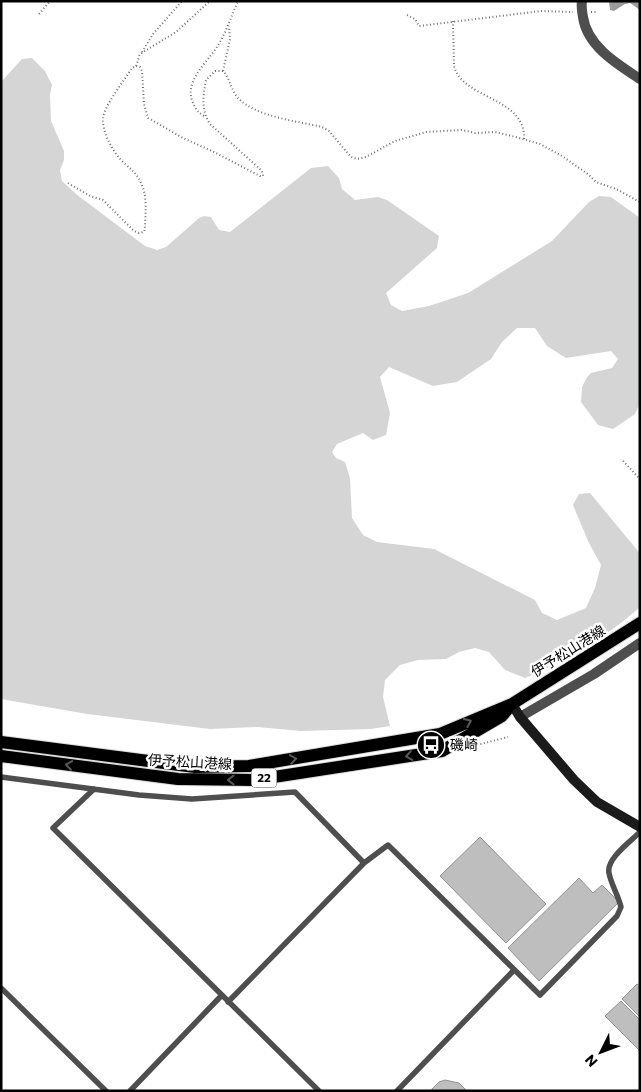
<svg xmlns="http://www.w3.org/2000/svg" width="641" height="1092" font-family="Commissioner,'Noto Sans JP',sans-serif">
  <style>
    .green { fill: #d5d5d5 }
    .water { fill: #9c9c9c }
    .building { fill: #bebebe; stroke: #929292 }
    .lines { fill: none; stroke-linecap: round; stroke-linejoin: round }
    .primary-casing { stroke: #dbdbdb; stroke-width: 14 }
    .path { stroke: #707070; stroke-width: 2; stroke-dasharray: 1 2.5; stroke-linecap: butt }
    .lane { stroke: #4e4e4e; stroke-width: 5.5 }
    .street { stroke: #4e4e4e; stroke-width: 10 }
    .secondary { stroke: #1b1b1b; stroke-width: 10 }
    .primary { stroke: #000; stroke-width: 12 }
    .oneway { stroke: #595959 }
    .labels { text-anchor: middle; stroke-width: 5; stroke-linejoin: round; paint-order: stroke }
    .shield { fill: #fff; stroke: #4c4c4c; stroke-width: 1 }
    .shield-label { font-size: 12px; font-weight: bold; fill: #000 }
    .street-label { font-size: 14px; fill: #000; stroke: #fff }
    .poi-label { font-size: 14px; fill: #000; stroke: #fff; text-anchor: start }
  </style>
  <rect width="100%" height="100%" fill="#fff"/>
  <path class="green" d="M32 58 45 71 52 85 50 95 51 121 64 151V160L60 170 62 181 76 194 145 246 157 250 166 247 199 218 204 216 211 217 219 230 230 232 311 168 328 166 339 178 342 189 355 200 378 197 387 200 439 236 437 248 386 293 391 305 402 311 429 306 468 293 552 241 589 202 599 196 611 197 640 218V403L635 414 613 429 598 425 581 402 582 387 587 377 591 373 612 368 618 359 611 351 566 358 547 346 535 328H517L502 342 491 359 457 382 433 386 389 367 380 377 390 413 386 435 373 440 363 433 337 444 332 452 336 458 345 462 350 478 352 518 363 535 377 542 434 549 535 600 542 613 557 620 586 608 595 588 601 565 588 541 573 505 579 494 590 493 638 551 640 556V607C609 635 564 663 525 678L505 670 489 652 475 648 459 652 446 659 418 660 400 665 385 680 383 697 390 726 371 729 301 731 258 727 210 729 87 714 1 699V82L22 59Z"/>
  <path class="water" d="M609 1H640V10L630 3 625 4 614 11 610 10Z"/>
  <path class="building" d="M480 837 546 904 506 943 440 876Z
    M579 878 593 893 602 885 619 902 539 981 508 948Z
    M637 984 640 986V1017L622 999Z
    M621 1001 640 1020V1051L605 1016Z
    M445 1080 459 1083 467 1091H430L439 1082Z"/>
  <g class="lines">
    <defs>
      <path id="primary" d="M1 742 195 767 249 766 440 734 512 704 640 623
        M1 756 178 779 254 780 442 751 502 716 507 710"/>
    </defs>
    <use href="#primary" class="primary-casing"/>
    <path class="path" d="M591 12H598
      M39 14 50 1
      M407 15 415 19 419 26 541 11 573 12
      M453 21 454 66C462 99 526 97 524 139
      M142 52 153 34 182 1
      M136 66 140 54 176 32 210 1
      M223 71 230 39 229 26
      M204 116C199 113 196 110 194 105 182 83 206 64 217 47 226 33 231 17 238 1
      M68 183 90 196 103 200 134 231 139 233 144 232 145 229C145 214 148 197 141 183 137 173 129 168 121 160 112 150 102 132 103 118 104 106 125 79 132 68L136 66 140 67 142 71 144 104 148 118 183 138 212 151 260 176H263V174L261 170 210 124C201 110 203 96 206 80L215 71H223C230 78 231 90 238 98 256 117 297 121 322 127L329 131 351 157 357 159 366 157 395 141 426 132 462 130 475 133 495 132 516 137 540 144 562 156 589 175 596 182 616 189 640 202
      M623 461 640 479
      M477 745 508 737"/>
    <path class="lane" d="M1 777 139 795 192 799 295 792 364 863
      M94 789 53 828 319 1091
      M1 988 106 1091
      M228 1002 364 863 388 845 540 995 617 916 621 907C618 895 611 884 609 873 606 859 631 841 640 832
      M130 1091 222 995
      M397 1091 514 970"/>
    <path class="street" d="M582 1C581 7 582 11 583 17 587 46 617 64 640 79
      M520 717 594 674 640 643"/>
    <path class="secondary" d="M512 704 520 717 574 780 597 802 640 827"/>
    <use href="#primary" class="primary"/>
  </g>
  <defs><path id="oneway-chevron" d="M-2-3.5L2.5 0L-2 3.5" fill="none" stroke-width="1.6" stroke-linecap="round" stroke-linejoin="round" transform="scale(1.25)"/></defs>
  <g class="oneway">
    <use href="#oneway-chevron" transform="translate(468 722) rotate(-23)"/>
    <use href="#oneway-chevron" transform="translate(409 756) rotate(171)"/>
    <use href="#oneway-chevron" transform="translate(293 759) rotate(-9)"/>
    <use href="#oneway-chevron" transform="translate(69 765) rotate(-172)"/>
    <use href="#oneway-chevron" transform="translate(231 780) rotate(-180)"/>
  </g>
  <defs>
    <symbol id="bus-disc" viewBox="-11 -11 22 22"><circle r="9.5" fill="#000" stroke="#fff"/><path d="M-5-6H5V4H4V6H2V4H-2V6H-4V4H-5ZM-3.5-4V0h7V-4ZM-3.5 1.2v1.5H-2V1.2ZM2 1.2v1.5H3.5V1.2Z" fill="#fff"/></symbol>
  </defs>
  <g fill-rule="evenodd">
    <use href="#bus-disc" x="415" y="729" width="32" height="32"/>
  </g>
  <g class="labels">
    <rect class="shield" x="251.5" y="768.5" width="25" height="19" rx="4"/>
    <g class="shield-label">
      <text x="264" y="782">22</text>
    </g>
    <g class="street-label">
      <text transform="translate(568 651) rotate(-32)" y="5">伊予松山港線</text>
      <text transform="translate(190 762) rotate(3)" y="5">伊予松山港線</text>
    </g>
    <g class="poi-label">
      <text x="450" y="750">磯崎</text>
    </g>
  </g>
  <rect width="641" height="1092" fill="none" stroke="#000000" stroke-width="5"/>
  <g transform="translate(601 1052) rotate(228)" stroke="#ffffff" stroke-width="4" paint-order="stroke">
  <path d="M0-4L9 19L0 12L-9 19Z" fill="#000000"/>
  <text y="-8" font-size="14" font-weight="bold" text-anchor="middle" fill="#000000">N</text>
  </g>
</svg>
